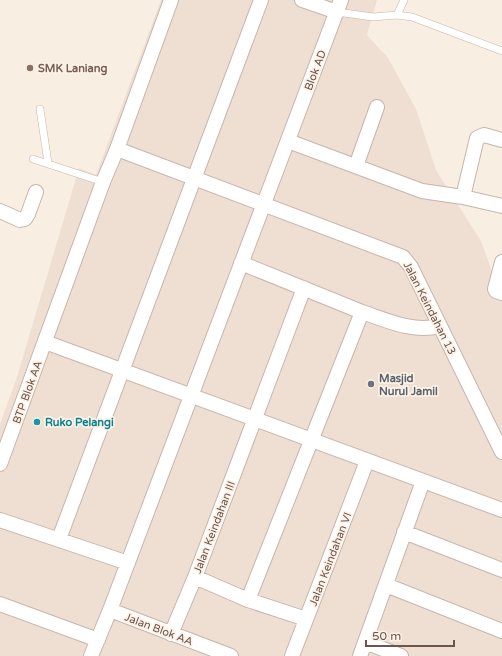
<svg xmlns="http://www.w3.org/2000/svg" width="502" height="656" font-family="'Varela Round',sans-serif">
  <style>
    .residential { fill: #efdfd2 }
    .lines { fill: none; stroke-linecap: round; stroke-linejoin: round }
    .lane-casing { stroke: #c7b5ab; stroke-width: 8 }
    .street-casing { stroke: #c7b5ab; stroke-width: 16 }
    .lane { stroke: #fff; stroke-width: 7 }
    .street { stroke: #fff; stroke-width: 14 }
    .education-dot { fill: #8d6e63; stroke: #fcf2e7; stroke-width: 1.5 }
    .worship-dot { fill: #6b7280; stroke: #fcf2e7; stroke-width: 1.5 }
    .culture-dot { fill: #0f9aa8; stroke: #fcf2e7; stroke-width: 1.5 }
    .labels { text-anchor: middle; stroke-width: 3.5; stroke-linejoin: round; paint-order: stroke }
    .education-label { font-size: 11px; font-weight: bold; fill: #785e54; stroke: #fcf2e7; text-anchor: start }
    .street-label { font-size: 11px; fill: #6d554c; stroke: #fcf2e7 }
    .worship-label { font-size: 11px; font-weight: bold; fill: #5b616d; stroke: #fcf2e7; text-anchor: start }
    .culture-label { font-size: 11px; font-weight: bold; fill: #0d838f; stroke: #fcf2e7; text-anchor: start }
  </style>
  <rect width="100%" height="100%" fill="#f9eee2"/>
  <path class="residential" d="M161 0H377L367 35 388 58 416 109 436 170 481 241 502 299V656H0V424L17 377 79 168 96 175Z"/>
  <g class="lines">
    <defs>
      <path id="lane" d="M337 12 373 17 397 15 412 17 502 51
        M397 15 404 0
        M40 109 48 163
        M33 159 103 182"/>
      <path id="street" d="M302 0 337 12
        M288 141 422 191 463 197 502 206
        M117 149 171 0
        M356 166 377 107
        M463 197 477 138 484 135 502 140
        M0 211 20 220 25 219 28 214 36 192
        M502 262 495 289 496 291 502 293
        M241 263 362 312 248 600
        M362 312C386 320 413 333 439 326
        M45 342 502 510
        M0 464 103 182 117 149 403 257 411 267 502 452
        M0 520 128 563
        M404 532 502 570
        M59 539 261 0
        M195 577 248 600 306 619
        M386 585 502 631
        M0 604 98 640
        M110 610 231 656
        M171 634 195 577 304 288
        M365 642 401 656
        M91 656 110 610 341 0
        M292 656 367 461
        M360 656 423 481"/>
    </defs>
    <use href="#lane" class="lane-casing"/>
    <use href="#street" class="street-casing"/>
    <use href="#lane" class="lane"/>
    <use href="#street" class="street"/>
  </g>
  <circle class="education-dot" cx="30" cy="68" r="4"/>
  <circle class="worship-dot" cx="371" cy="384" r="4"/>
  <circle class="culture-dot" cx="37" cy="422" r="4"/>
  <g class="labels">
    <g class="education-label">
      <text x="38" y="72">SMK Laniang</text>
    </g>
    <g class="street-label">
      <text transform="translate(315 70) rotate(-69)" y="4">Blok AD</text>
      <text transform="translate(430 308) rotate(63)" y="4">Jalan Keindahan 13</text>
      <text transform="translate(27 392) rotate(-70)" y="4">BTP Blok AA</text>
      <text transform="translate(214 527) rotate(-69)" y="4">Jalan Keindahan III</text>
      <text transform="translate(330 559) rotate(-69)" y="4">Jalan Keindahan VI</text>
      <text transform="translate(159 629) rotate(21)" y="4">Jalan Blok AA</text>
    </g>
    <g class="worship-label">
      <text x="379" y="382">Masjid<tspan x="379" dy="13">Nurul Jamil</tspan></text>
    </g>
    <g class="culture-label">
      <text x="45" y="426">Ruko Pelangi</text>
    </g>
  </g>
  <path d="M366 640v6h88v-6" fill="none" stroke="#6d554c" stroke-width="2"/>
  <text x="372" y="640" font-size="12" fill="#6d554c" stroke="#fcf2e7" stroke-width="3" paint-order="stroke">50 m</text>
</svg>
